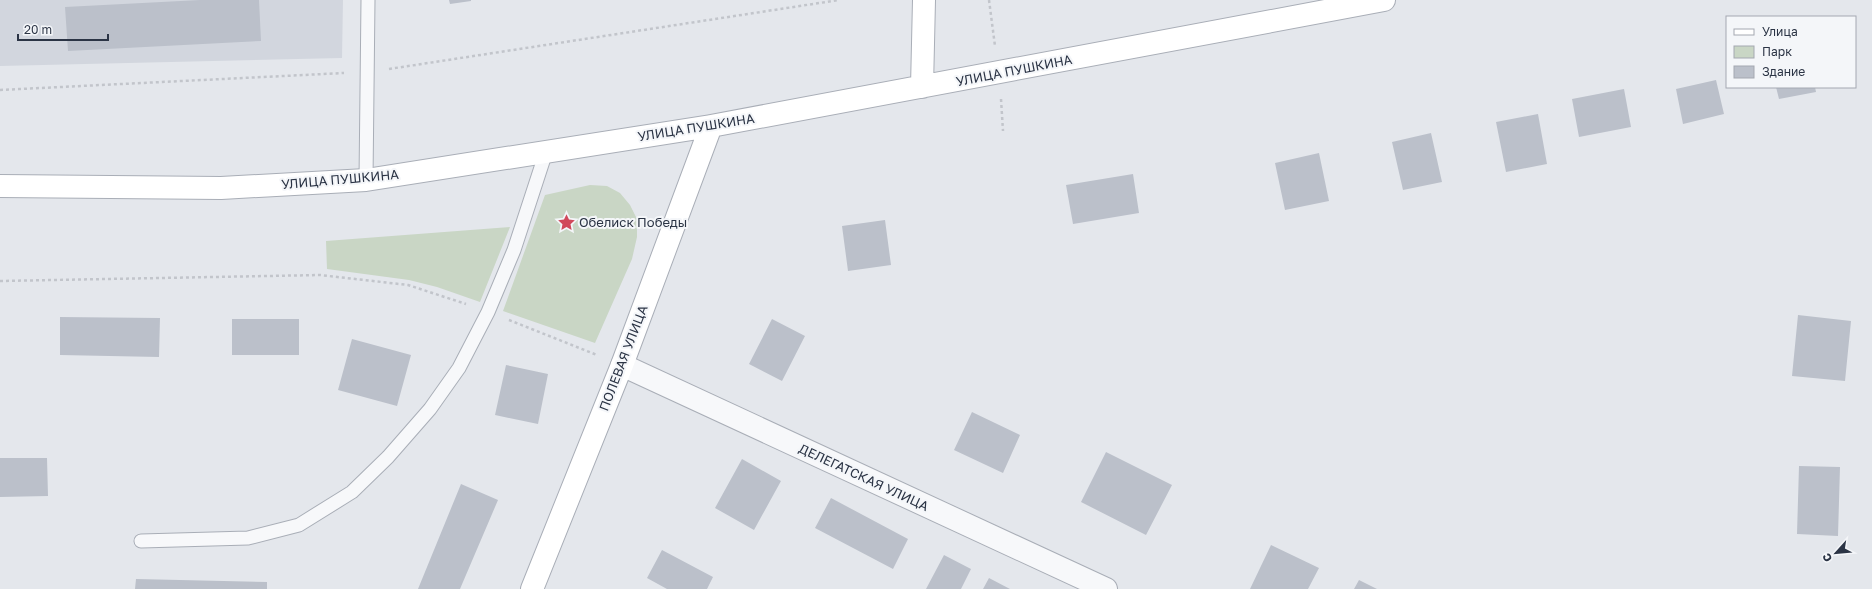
<svg xmlns="http://www.w3.org/2000/svg" width="1872" height="589" font-family="'Golos Text',sans-serif">
  <style>
    .built { fill: #d2d6de }
    .green { fill: #c9d6c5 }
    .building { fill: #bbc0ca }
    .lines { fill: none; stroke-linecap: round; stroke-linejoin: round }
    .lane-casing { stroke: #a9aeb7; stroke-width: 15 }
    .street-casing { stroke: #a9aeb7; stroke-width: 24 }
    .secondary-casing { stroke: #a9aeb7; stroke-width: 24 }
    .path { stroke: #c2c5cb; stroke-width: 2.5; stroke-dasharray: 3 3; stroke-linecap: butt }
    .lane { stroke: #f7f8fa; stroke-width: 13 }
    .street { stroke: #f7f8fa; stroke-width: 22 }
    .secondary { stroke: #fff; stroke-width: 22 }
    .labels { text-anchor: middle; stroke-width: 4; stroke-linejoin: round; paint-order: stroke }
    .street-label { font-size: 13px; fill: #2b3445; stroke: #f4f6f9 }
    .poi-label { font-size: 13px; fill: #2b3445; stroke: #f4f6f9; text-anchor: start }
  </style>
  <rect width="100%" height="100%" fill="#e4e7ec"/>
  <path class="built" d="M0 0H343L342 58 0 66Z"/>
  <path class="green" d="M590 185 607 186 620 193 630 205 637 219V237L632 259 595 343 503 311 545 195Z
    M510 227 480 302 437 287 409 280 327 269 326 241Z"/>
  <path class="building" d="M200 0H259L261 41 68 51 65 7Z
    M449 0H471V1L450 4Z
    M1716 80 1724 114 1683 124 1676 89Z
    M1776 87H1815L1816 92 1779 99Z
    M1624 89 1631 127 1579 137 1572 99Z
    M1538 114 1547 164 1506 172 1496 122Z
    M1431 133 1442 182 1403 190 1392 142Z
    M1319 153 1329 201 1285 210 1275 163Z
    M1133 174 1139 213 1073 224 1066 185Z
    M885 220 891 265 848 271 842 226Z
    M1798 315 1851 321 1845 381 1792 376Z
    M60 317 160 318 159 357 60 355Z
    M232 319H299V355H232Z
    M772 319 805 336 782 381 749 364Z
    M352 339 411 355 397 406 338 390Z
    M506 365 548 374 538 424 495 415Z
    M972 412 1020 435 1003 473 954 450Z
    M1106 452 1172 485 1146 535 1081 502Z
    M0 458H47L48 496 0 497Z
    M742 459 781 481 754 530 715 508Z
    M1799 466 1840 467 1838 536 1797 534Z
    M461 484 498 500 460 589H418Z
    M831 498 908 539 893 569 815 528Z
    M1271 545 1319 568 1308 589H1250Z
    M662 550 713 577 707 589H667L647 578Z
    M944 555 971 569 961 589H926Z
    M989 578 1010 589H983Z
    M136 579 267 582V589H135Z
    M1359 580 1377 589H1354Z"/>
  <g class="lines">
    <defs>
      <path id="lane" d="M366 180 368 0
        M141 541 248 538 299 525 352 492 388 457 430 409 459 368 488 312 514 250 546 152"/>
      <path id="street" d="M622 365 1106 589"/>
      <path id="secondary" d="M922 87 924 0
        M0 186 221 188 366 180 711 126 1384 0
        M532 589 622 365 711 126"/>
    </defs>
    <use href="#lane" class="lane-casing"/>
    <use href="#street" class="street-casing"/>
    <use href="#secondary" class="secondary-casing"/>
    <path class="path" d="M989 0 995 46
      M389 69 839 0
      M0 90 344 73
      M1001 99 1003 131
      M0 281 320 275 408 285 466 304
      M509 320 597 355"/>
    <use href="#lane" class="lane"/>
    <use href="#street" class="street"/>
    <use href="#secondary" class="secondary"/>
  </g>
  <defs>
    <symbol id="sight-bare" viewBox="-9 -9 18 18"><path d="M0-6L1.8-2.2L6-1.7L2.9 1.2L3.7 5.4L0 3.3L-3.7 5.4L-2.9 1.2L-6-1.7L-1.8-2.2Z" fill="#d1495b" stroke="#f4f6f9" stroke-width="2.5" paint-order="stroke"/></symbol>
  </defs>
  <g fill-rule="evenodd">
    <use href="#sight-bare" x="554" y="210" width="25" height="25"/>
  </g>
  <g class="labels">
    <g class="street-label">
      <text transform="translate(1014 70) rotate(-11)" y="5">УЛИЦА ПУШКИНА</text>
      <text transform="translate(696 127) rotate(-9)" y="5">УЛИЦА ПУШКИНА</text>
      <text transform="translate(340 179) rotate(-5)" y="5">УЛИЦА ПУШКИНА</text>
      <text transform="translate(623 358) rotate(-69)" y="5">ПОЛЕВАЯ УЛИЦА</text>
      <text transform="translate(864 477) rotate(25)" y="5">ДЕЛЕГАТСКАЯ УЛИЦА</text>
    </g>
    <g class="poi-label">
      <text x="579" y="227">Обелиск Победы</text>
    </g>
  </g>
  <rect x="1726" y="16" width="130" height="72" fill="#f4f6f9" stroke="#a4a8b1"/>
  <rect x="1734" y="29" width="20" height="6" fill="#ffffff" stroke="#a4a8b1"/>
  <text x="1762" y="36" font-size="12" fill="#2b3445">Улица</text>
  <rect x="1734" y="46" width="20" height="12" fill="#c9d6c5" stroke="#a4a8b1"/>
  <text x="1762" y="56" font-size="12" fill="#2b3445">Парк</text>
  <rect x="1734" y="66" width="20" height="12" fill="#bbc0ca" stroke="#a4a8b1"/>
  <text x="1762" y="76" font-size="12" fill="#2b3445">Здание</text>
  <g transform="translate(1836 553) rotate(243)" stroke="#f4f6f9" stroke-width="3" paint-order="stroke">
  <path d="M0-3L7 15L0 10L-7 15Z" fill="#2b3445"/>
  <text y="-6" font-size="11" font-weight="bold" text-anchor="middle" fill="#2b3445">С</text>
  </g>
  <path d="M18 34v6h90v-6" fill="none" stroke="#2b3445" stroke-width="2"/>
  <text x="24" y="34" font-size="12" fill="#2b3445" stroke="#f4f6f9" stroke-width="3" paint-order="stroke">20 m</text>
</svg>
